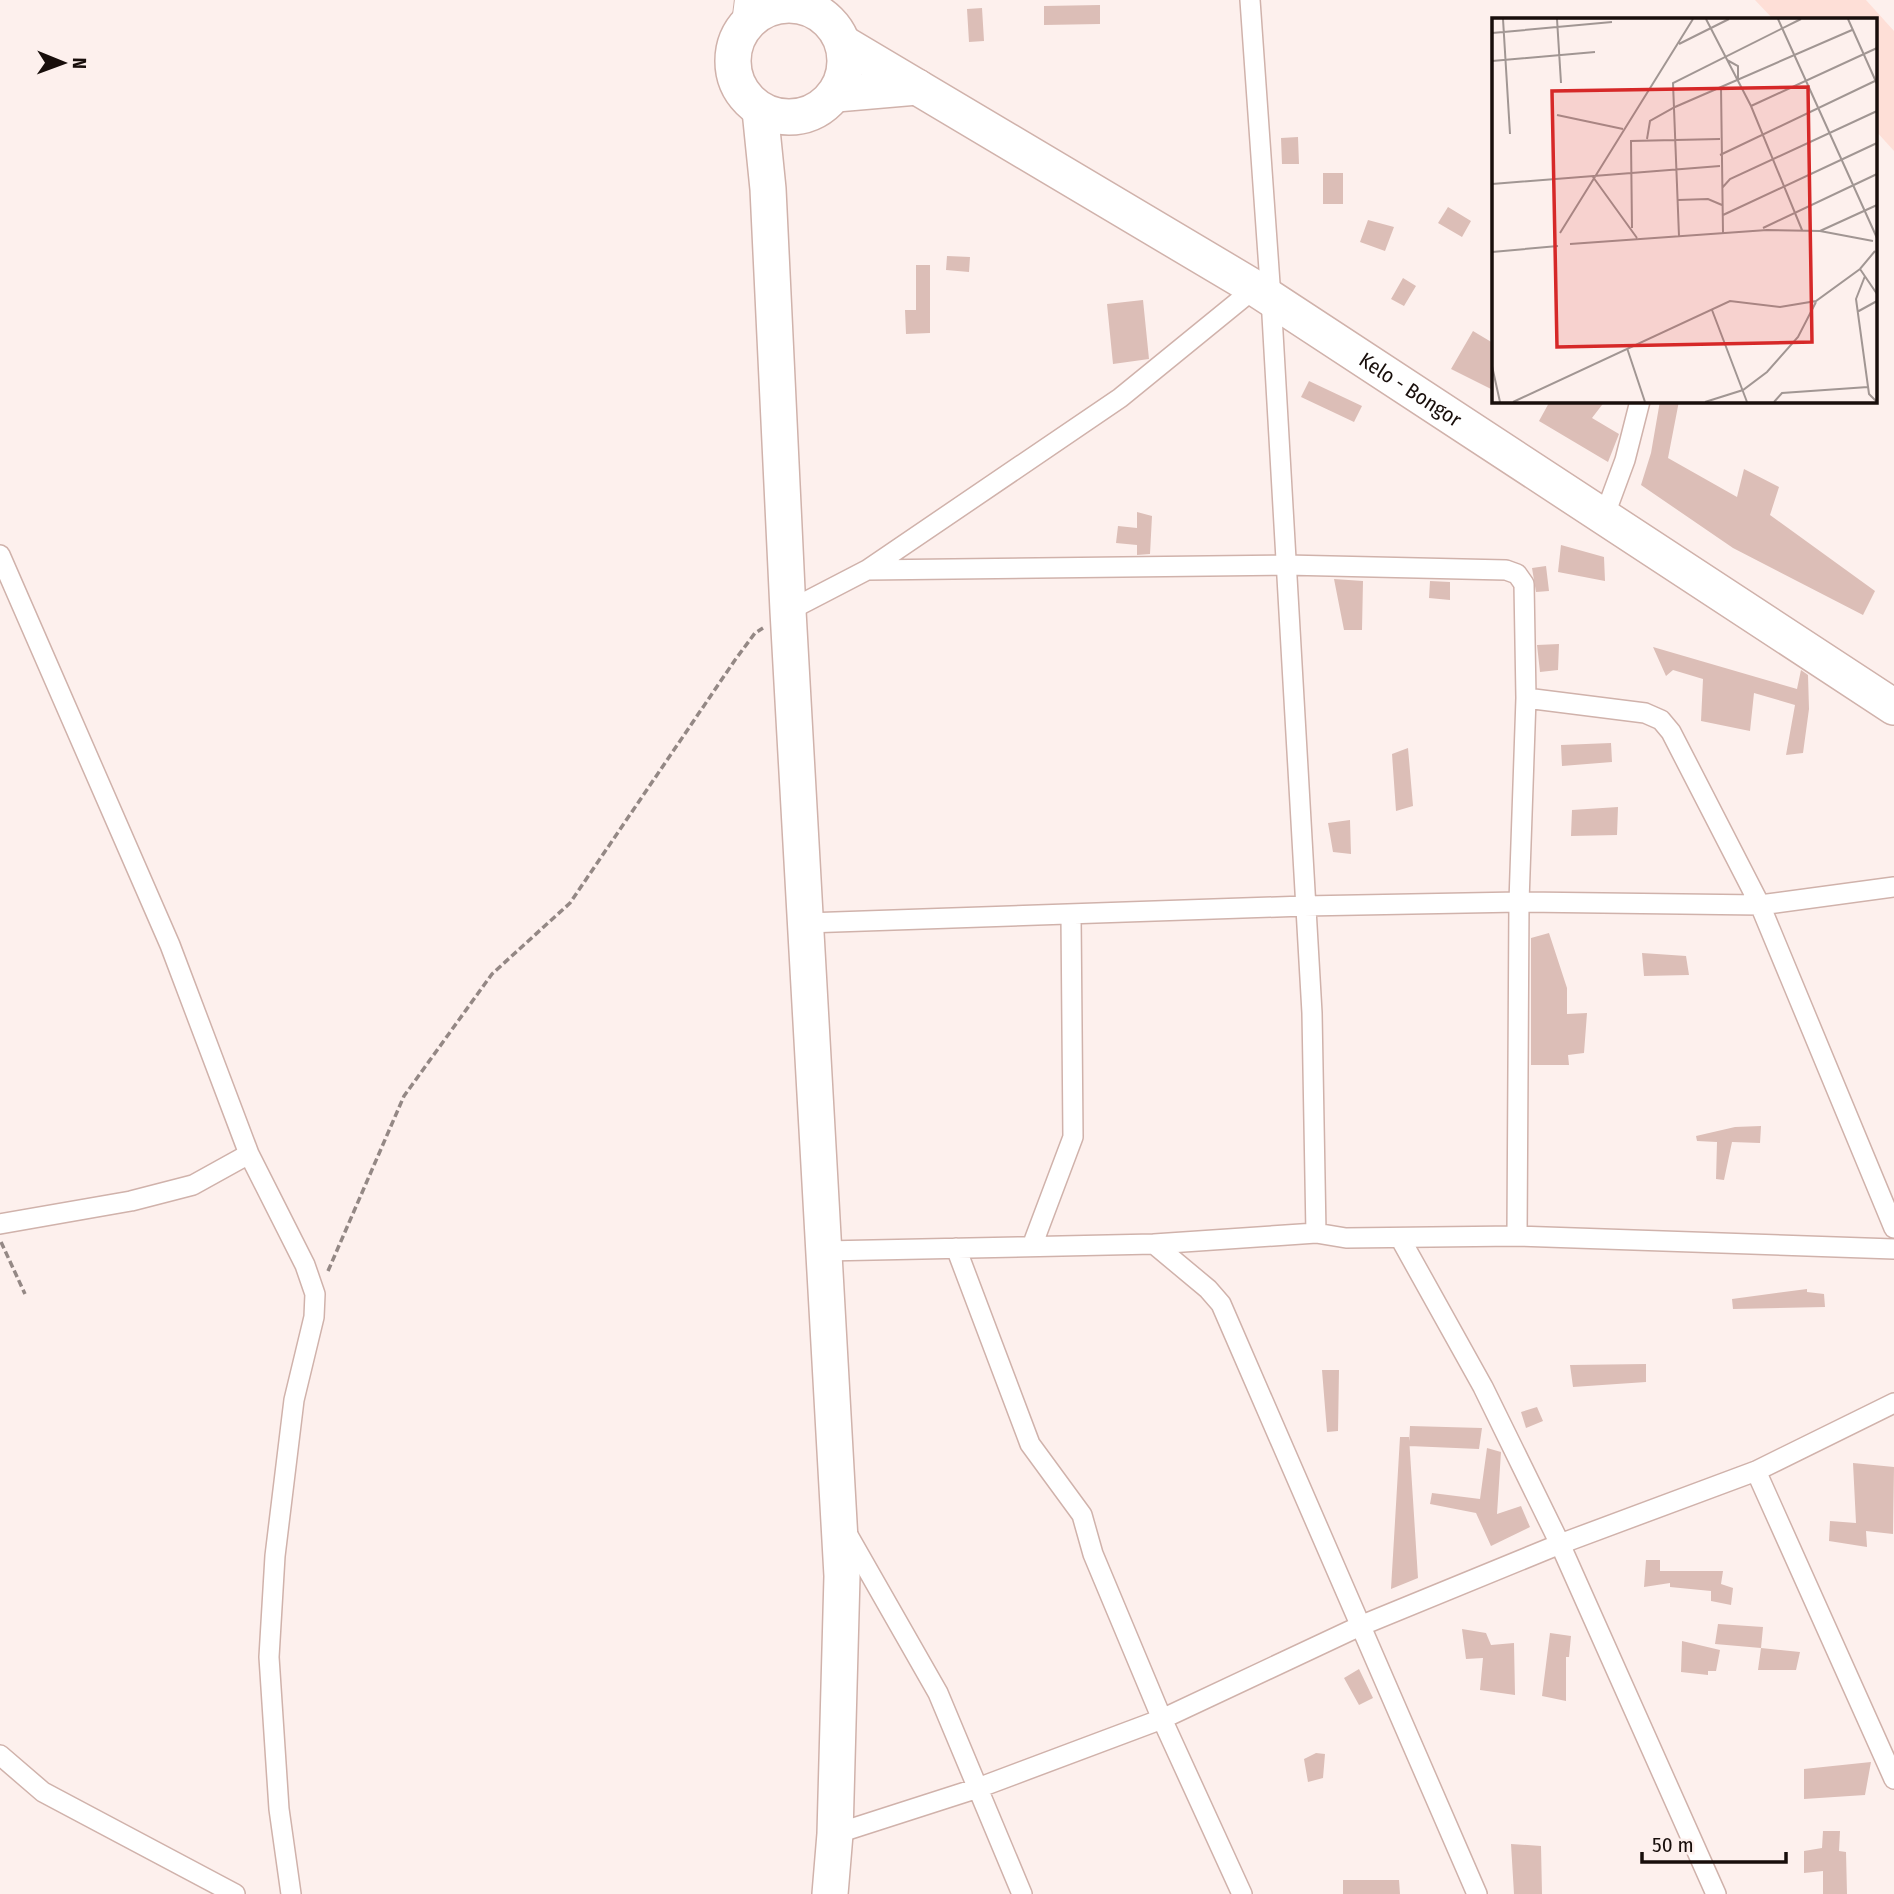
<svg xmlns="http://www.w3.org/2000/svg" width="1894" height="1894" font-family="'Fira Sans Condensed',sans-serif">
  <style>
    .built { fill: #fedfd7 }
    .building { fill: #dcbeb7 }
    .lines { fill: none; stroke-linecap: round; stroke-linejoin: round }
    .street-casing { stroke: #d0b2ab; stroke-width: 22 }
    .primary-casing { stroke: #d0b2ab; stroke-width: 32 }
    .highway-casing { stroke: #d0b2ab; stroke-width: 38 }
    .path { stroke: #948885; stroke-width: 3.5; stroke-dasharray: 7 3.5; stroke-linecap: butt }
    .street { stroke: #fff; stroke-width: 19 }
    .primary { stroke: #fff; stroke-width: 30 }
    .highway { stroke: #fff; stroke-width: 35 }
    .labels { text-anchor: middle; stroke-width: 5; stroke-linejoin: round; paint-order: stroke }
    .street-label { font-size: 21px; fill: #180e0b; stroke: #fdf0ed }
    .inset-road { fill: none; stroke: #a19693; stroke-width: 2 }
    .view { fill: #d62828; fill-opacity: 0.15; stroke: #d62828; stroke-width: 3.5 }
    .inset-edge { fill: none; stroke: #180e0b; stroke-width: 3.5 }
  </style>
  <rect width="100%" height="100%" fill="#fdf0ed"/>
  <path class="built" d="M1755 0H1866L1894 31V151L1875 130V19H1773Z"/>
  <path class="building" d="M1100 5V24L1044 25V6Z
    M982 8 984 41 969 42 967 9Z
    M1298 137 1299 164H1282L1281 138Z
    M1323 173H1343V204H1323Z
    M1448 207 1471 221 1462 237 1438 223Z
    M1368 220 1394 227 1385 251 1360 242Z
    M947 256 970 257 969 272 946 270Z
    M916 265H930V333L906 334 905 310H916Z
    M1403 278 1416 286 1404 306 1391 299Z
    M1143 300 1149 359 1113 364 1107 304Z
    M1473 331 1493 343V390L1451 369Z
    M1309 381 1362 406 1354 422 1301 397Z
    M1550 401H1605L1592 418 1619 434 1608 462 1539 421Z
    M1660 401H1679L1668 458 1737 497 1744 469 1779 487 1770 515 1875 591 1863 615 1733 548 1641 485 1651 453Z
    M1137 512 1152 516 1150 554 1137 555V545L1116 543 1118 526 1137 528Z
    M1561 545 1604 557 1605 581 1558 572Z
    M1546 566 1549 591 1536 592 1532 568Z
    M1334 579 1363 581 1362 630H1344Z
    M1430 581 1450 582V600L1429 598Z
    M1559 644 1558 670 1540 672 1537 645Z
    M1653 647 1797 689 1801 670 1808 675 1809 709 1803 753 1786 755 1795 705 1754 693 1750 731 1701 721 1703 679 1673 670 1666 676Z
    M1611 743 1612 762 1562 766 1561 745Z
    M1408 748 1413 806 1396 811 1392 754Z
    M1618 807 1617 835 1571 836 1572 810Z
    M1350 820 1351 854 1333 852 1328 823Z
    M1549 933 1567 988V1014L1587 1013 1584 1053 1568 1055 1569 1065H1531V938Z
    M1642 953 1686 956 1689 975 1644 976Z
    M1761 1126 1760 1143 1732 1142 1724 1180 1716 1179 1717 1142 1697 1141 1696 1136 1735 1127Z
    M1807 1289V1292L1824 1294 1825 1307 1733 1309 1732 1299Z
    M1646 1364V1382L1573 1387 1570 1365Z
    M1322 1370H1339L1338 1431 1327 1432Z
    M1537 1407 1543 1421 1526 1428 1521 1412Z
    M1410 1426 1482 1428 1479 1449 1409 1446Z
    M1400 1437H1409L1418 1578 1391 1589Z
    M1487 1448 1501 1452 1497 1514 1521 1506 1530 1527 1491 1546 1476 1513 1430 1504 1432 1493 1480 1499Z
    M1853 1463 1894 1467 1893 1534 1866 1531 1867 1547 1829 1541 1830 1521 1856 1523Z
    M1646 1560H1660V1571H1723L1721 1584 1733 1588 1731 1605 1711 1601V1591L1670 1587V1583L1644 1587Z
    M1718 1624 1763 1627 1761 1648 1715 1644Z
    M1462 1629 1486 1633 1491 1645 1514 1643 1515 1695 1480 1690 1483 1658 1466 1659Z
    M1550 1633 1571 1636 1569 1657H1566V1701L1542 1696Z
    M1682 1641 1720 1650 1716 1671H1708V1675L1681 1672Z
    M1761 1648 1800 1652 1796 1670H1758Z
    M1359 1669 1373 1698 1359 1705 1344 1678Z
    M1316 1753 1325 1754 1323 1778 1308 1782 1304 1759Z
    M1871 1762 1865 1795 1804 1799V1769Z
    M1823 1831H1840L1839 1851 1846 1852 1847 1894H1823V1871L1804 1873V1851L1822 1848Z
    M1511 1844 1541 1846 1542 1894H1514Z
    M1343 1880H1399L1400 1894H1343Z"/>
  <g class="lines">
    <defs>
      <path id="street" d="M1250 0 1271 298 1312 1013 1316 1233
        M1604 517 1625 460 1640 401
        M0 555 170 945 249 1154 305 1265 315 1294 314 1317 294 1400 275 1556 269 1657 279 1809 291 1894
        M867 570 1286 565 1506 570 1517 574 1524 584 1526 698 1519 902 1517 1236
        M788 611 867 570 1120 398 1255 288
        M1526 698 1645 713 1661 720 1671 732 1760 905 1894 1228
        M806 923 1304 906 1519 902 1760 905 1894 887
        M0 1224 131 1201 193 1185 249 1154
        M1400 1238 1483 1387 1560 1544 1716 1894
        M1154 1244 1208 1289 1221 1304 1477 1894
        M1032 1246 1073 1137 1071 916
        M956 1248 1030 1444 1082 1515 1093 1554 1162 1719 1242 1894
        M825 1251 1154 1244 1316 1233 1346 1238 1517 1236 1894 1249
        M1756 1471 1894 1779
        M845 1530 938 1693 1022 1894
        M0 1755 43 1792 235 1894
        M835 1834 978 1788 1162 1719 1360 1626 1560 1544 1756 1471 1894 1403"/>
      <path id="primary" d="M788 0 791 4
        M747 24 750 0"/>
      <g id="highway">
        <circle cx="789" cy="61" r="56"/>
        <path id="s1" d="M843 43 1255 288 1894 707"/>
        <path d="M836 94 917 87"/>
        <path d="M760 110 768 189 788 611 842 1576 835 1834 830 1894"/>
      </g>
    </defs>
    <use href="#street" class="street-casing"/>
    <use href="#primary" class="primary-casing"/>
    <use href="#highway" class="highway-casing"/>
    <path class="path" d="M1 1242 25 1294
      M328 1271 404 1096 492 974 570 903 735 660 755 633 763 628"/>
    <use href="#street" class="street"/>
    <use href="#primary" class="primary"/>
    <use href="#highway" class="highway"/>
  </g>
  <g class="labels">
    <g class="street-label">
      <text dy="7" stroke="none"><textPath href="#s1" startOffset="665">Kelo - Bongor</textPath></text>
    </g>
  </g>
  <g transform="translate(1492 18)">
    <rect width="385" height="385" fill="#fdf0ed"/>
    <path class="inset-road" d="M11 1 18 116M65 1 69 65M214 1 259 88 310 212M286 1 385 220M356 1 385 66M0 15 120 4M187 26 237 1M235 42 246 48V62M0 43 103 34M229 69 231 215M259 88 385 30M65 97 131 111M155 121 158 103 183 89 360 12M228 137 385 62M101 159 145 220M0 166 228 148M230 170 238 161 385 93M186 182 216 181 230 187M231 197 385 125M140 210 139 123 228 121M271 210 385 156M328 213 385 187M68 215 201 1M187 218 181 65 309 1M78 226 275 212 328 213 381 223M0 234 66 228M368 251 385 276M373 258 364 281 377 376 385 384M220 292 255 384M365 294 385 283M135 330 153 384M0 348 8 384M21 384 238 283 288 289 324 283 368 251 383 233M213 384 251 372 275 354 306 319 324 284M282 384 290 375 376 369"/>
    <path class="view" d="M316 69 320 324 65 329 60 73Z"/>
    <rect width="385" height="385" class="inset-edge"/>
  </g>
  <g transform="translate(63 63) rotate(91)" stroke="#fdf0ed" stroke-width="5" paint-order="stroke">
  <path d="M0-5L12 26L0 18L-12 26Z" fill="#180e0b"/>
  <text y="-10" font-size="19" font-weight="bold" text-anchor="middle" fill="#180e0b">N</text>
  </g>
  <path d="M1642 1852v10h144v-10" fill="none" stroke="#180e0b" stroke-width="3.5"/>
  <text x="1652" y="1852" font-size="21" fill="#180e0b" stroke="#fdf0ed" stroke-width="5" paint-order="stroke">50 m</text>
</svg>
